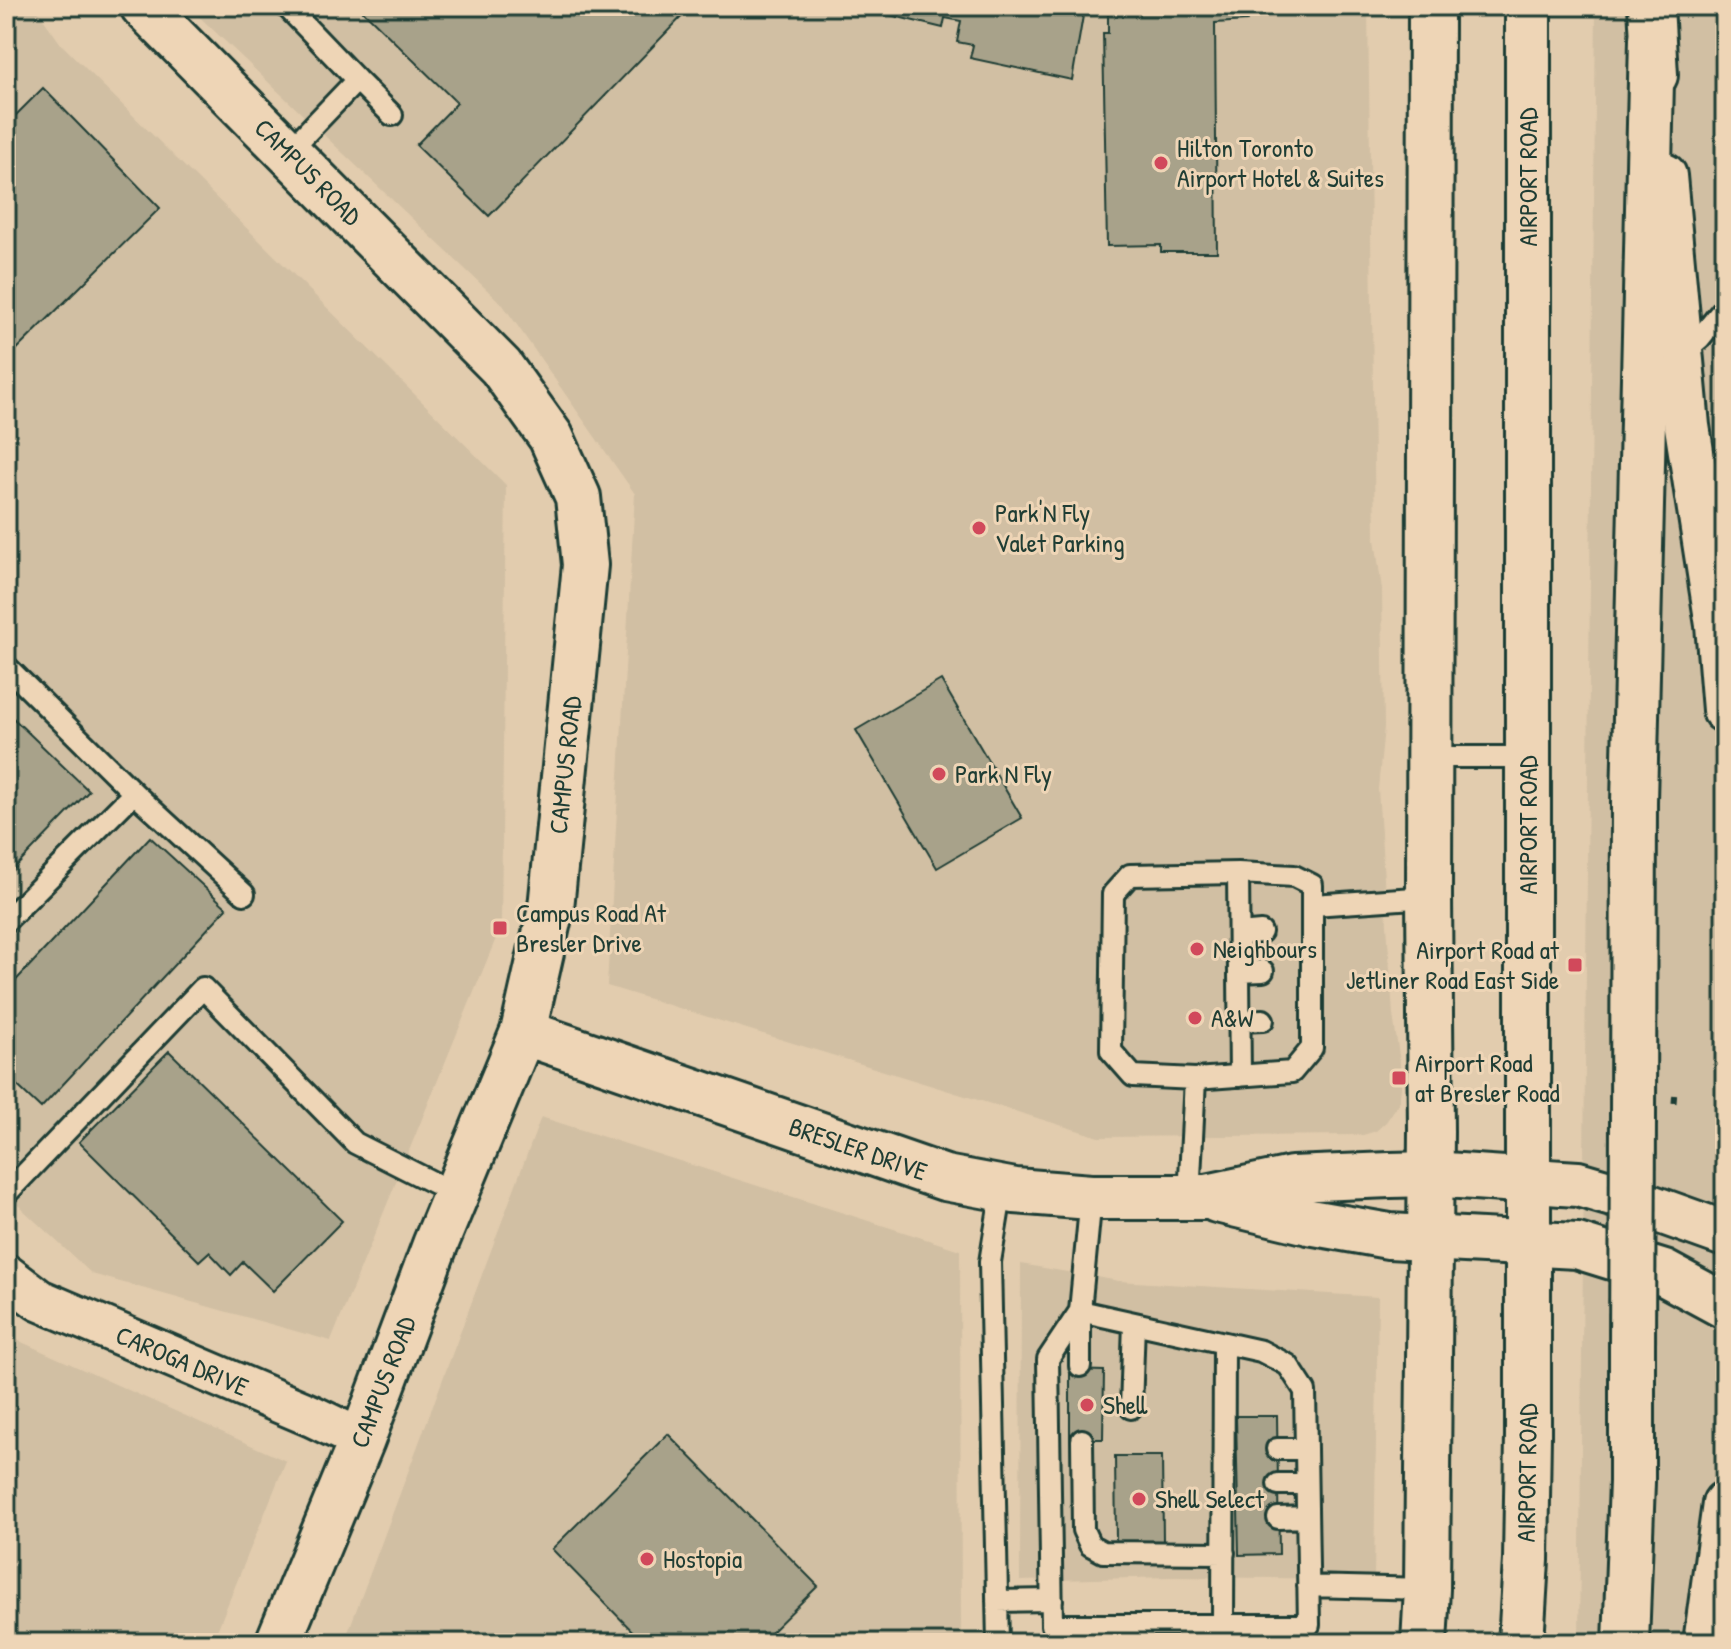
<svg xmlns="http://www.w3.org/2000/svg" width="1731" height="1649" font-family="'Patrick Hand',sans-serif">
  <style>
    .built { fill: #d1bfa3 }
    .building { fill: #a8a28a; stroke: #1f3d34; stroke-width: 2 }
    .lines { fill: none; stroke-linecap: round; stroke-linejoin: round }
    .service-casing { stroke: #1f3d34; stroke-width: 26 }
    .minor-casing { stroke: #1f3d34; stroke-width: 46 }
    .tertiary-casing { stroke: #1f3d34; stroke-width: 50 }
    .secondary-casing { stroke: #1f3d34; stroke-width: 50 }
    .trunk-casing { stroke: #1f3d34; stroke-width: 50 }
    .path { stroke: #1f3d34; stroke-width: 5; stroke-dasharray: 8 6; stroke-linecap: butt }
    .service { stroke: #eed5b6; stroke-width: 20 }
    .minor { stroke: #eed5b6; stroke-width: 40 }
    .tertiary { stroke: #eed5b6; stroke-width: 44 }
    .secondary { stroke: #eed5b6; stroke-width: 44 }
    .trunk { stroke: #eed5b6; stroke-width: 44 }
    .trunk-bridge-casing { stroke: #1f3d34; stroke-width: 50; stroke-linecap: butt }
    .trunk-bridge { stroke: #eed5b6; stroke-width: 44 }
    .poi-dot { fill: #d1495b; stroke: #eed5b6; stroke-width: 3 }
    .labels { text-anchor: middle; stroke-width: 6; stroke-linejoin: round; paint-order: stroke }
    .poi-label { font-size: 26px; fill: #1f3d34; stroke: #eed5b6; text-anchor: start }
    .street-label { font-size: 26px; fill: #1f3d34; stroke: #eed5b6 }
  </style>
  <rect width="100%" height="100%" fill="#e2ccae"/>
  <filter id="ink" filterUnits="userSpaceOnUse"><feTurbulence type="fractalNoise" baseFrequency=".0125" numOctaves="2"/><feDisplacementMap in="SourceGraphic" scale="16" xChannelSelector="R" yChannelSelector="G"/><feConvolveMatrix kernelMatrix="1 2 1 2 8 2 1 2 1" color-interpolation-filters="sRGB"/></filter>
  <g filter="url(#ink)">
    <path class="built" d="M6 6H34L61 44 506 485 501 926 331 1341 92 1274 6 1194Z
      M188 6H1368L1375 539 1382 590 1384 727 1378 789 1393 1015 1400 1062 1401 1088 1399 1103 1386 1122 1376 1131 1363 1135 1099 1137 607 986 635 494 503 305Z
      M1596 6H1725V1643H1579Z
      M541 1117 960 1250 961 1643H344Z
      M1021 1264 1119 1281 1378 1297 1374 1579 1170 1577 1020 1581Z
      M6 1335 286 1461 212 1643H6Z"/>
    <path class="building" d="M364 6H692L489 216 416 145 457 103 361 9Z
      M870 6H1249L1247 21 1215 23 1217 252H1161V245L1107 246 1103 33H1108V14L1084 10 1072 80 970 58 973 45 957 42 961 21 945 18 943 28 869 10Z
      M1258 6H1320L1319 14Z
      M43 88 160 208 6 360V125Z
      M941 680 1022 818 937 868 856 730Z
      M12 717 89 791 6 877V724Z
      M150 837 227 908 41 1108 6 1075V991Z
      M169 1051 342 1221 273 1291 243 1262 231 1275 209 1252 199 1261 79 1142Z
      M1070 1370 1104 1371 1103 1439H1070Z
      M1236 1416H1277L1279 1554 1239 1555Z
      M668 1434 818 1586 760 1643H644L552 1549Z
      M1115 1456H1162L1163 1541H1116Z"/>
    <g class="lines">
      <defs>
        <path id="service" d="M286 6 357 80
          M288 152 357 80 392 115
          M1681 354 1700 338 1725 307
          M6 666 134 793 244 894
          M1430 757H1528
          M1238 873 1294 876 1312 885V1048L1292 1072 1195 1079 1133 1076 1111 1051 1113 894 1130 875Z
          M1238 873 1240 1076
          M1313 905 1429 897
          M6 921 134 793
          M1239 934 1261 932
          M1239 972 1263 971
          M1240 1021 1263 1020
          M6 1194 203 988 355 1143 456 1194
          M1189 1197 1195 1079
          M1080 1366V1311L1261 1351 1288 1365 1305 1391 1309 1625H1052L1048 1359 1080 1311 1091 1197
          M1131 1408 1134 1323
          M1082 1440 1083 1530 1090 1545 1103 1552 1224 1553
          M1277 1449H1306
          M1278 1484H1306
          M1278 1518 1307 1517
          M1308 1586 1427 1589
          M997 1601 1052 1600
          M1223 1625 1224 1343
          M998 1643 990 1262 1002 1189"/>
        <path id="minor" d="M6 1275 39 1300 312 1416 362 1440"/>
        <path id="tertiary" d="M143 6 501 367 551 437 578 497 585 565 551 908 523 1032 435 1245 362 1440 278 1643
          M1651 6 1655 75
          M1664 176 1687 426 1718 625 1725 710
          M523 1032 945 1178 1015 1191 1091 1197H1207L1292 1179 1390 1175 1431 1174 1562 1183 1578 1184 1619 1196 1725 1234
          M1217 1200 1309 1222 1389 1236 1577 1246 1664 1273 1725 1306
          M1706 1643 1725 1504"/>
        <path id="secondary" d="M1424 1643 1427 1589 1431 1131 1429 897 1431 6
          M1521 1643 1526 1560 1528 1436V6"/>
        <path id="trunk" d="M1633 1119 1634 802 1652 39
          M1626 1643 1632 1482V1350"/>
      </defs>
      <use href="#service" class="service-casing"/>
      <use href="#minor" class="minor-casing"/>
      <use href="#tertiary" class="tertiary-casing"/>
      <use href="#secondary" class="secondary-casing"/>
      <use href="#trunk" class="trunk-casing"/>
      <path class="path" d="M1674 1103 1675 1091"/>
      <use href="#service" class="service"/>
      <use href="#minor" class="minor"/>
      <use href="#tertiary" class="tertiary"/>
      <use href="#secondary" class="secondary"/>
      <use href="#trunk" class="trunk"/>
      <defs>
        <path id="trunk-bridge" d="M1632 1350 1633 1119"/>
      </defs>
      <use href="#trunk-bridge" class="trunk-bridge-casing"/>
      <use href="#trunk-bridge" class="trunk-bridge"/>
    </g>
  </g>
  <g class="poi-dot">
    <circle cx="1161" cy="163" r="8"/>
    <circle cx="979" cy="528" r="8"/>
    <circle cx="939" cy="774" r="8"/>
    <rect x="492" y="920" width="16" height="16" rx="4"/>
    <circle cx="1197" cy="949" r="8"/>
    <rect x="1567" y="957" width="16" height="16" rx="4"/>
    <circle cx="1195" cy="1018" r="8"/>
    <rect x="1391" y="1070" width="16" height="16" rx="4"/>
    <circle cx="1087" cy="1405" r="8"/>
    <circle cx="1139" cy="1499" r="8"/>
    <circle cx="647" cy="1559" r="8"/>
  </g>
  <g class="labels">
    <g class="poi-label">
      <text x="1177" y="157">Hilton Toronto<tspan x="1177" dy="30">Airport Hotel &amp; Suites</tspan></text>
      <text x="995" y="522">Park'N Fly<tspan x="995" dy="30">Valet Parking</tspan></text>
      <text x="955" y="783">Park N Fly</text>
      <text x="516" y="922">Campus Road At<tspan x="516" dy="30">Bresler Drive</tspan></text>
      <text x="1213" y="958">Neighbours</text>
      <text x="1559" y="959" text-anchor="end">Airport Road at<tspan x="1559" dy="30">Jetliner Road East Side</tspan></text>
      <text x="1211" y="1027">A&amp;W</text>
      <text x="1415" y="1072">Airport Road<tspan x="1415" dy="30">at Bresler Road</tspan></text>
      <text x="1103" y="1414">Shell</text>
      <text x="1155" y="1508">Shell Select</text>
      <text x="663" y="1568">Hostopia</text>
    </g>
    <g class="street-label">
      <text transform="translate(308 172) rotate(45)" y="9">CAMPUS ROAD</text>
      <text transform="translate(1528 177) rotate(-90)" y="9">AIRPORT ROAD</text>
      <text transform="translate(565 765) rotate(-84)" y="9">CAMPUS ROAD</text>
      <text transform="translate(1528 825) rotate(-90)" y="9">AIRPORT ROAD</text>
      <text transform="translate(858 1149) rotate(19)" y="9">BRESLER DRIVE</text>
      <text transform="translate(182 1361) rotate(23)" y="9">CAROGA DRIVE</text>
      <text transform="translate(383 1382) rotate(-69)" y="9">CAMPUS ROAD</text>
      <text transform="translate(1527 1473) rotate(-89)" y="9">AIRPORT ROAD</text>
    </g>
  </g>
  <rect width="1731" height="1649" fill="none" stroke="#eed5b6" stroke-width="32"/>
  <rect x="16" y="16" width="1699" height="1617" fill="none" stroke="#1f3d34" stroke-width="3" filter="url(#ink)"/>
</svg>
